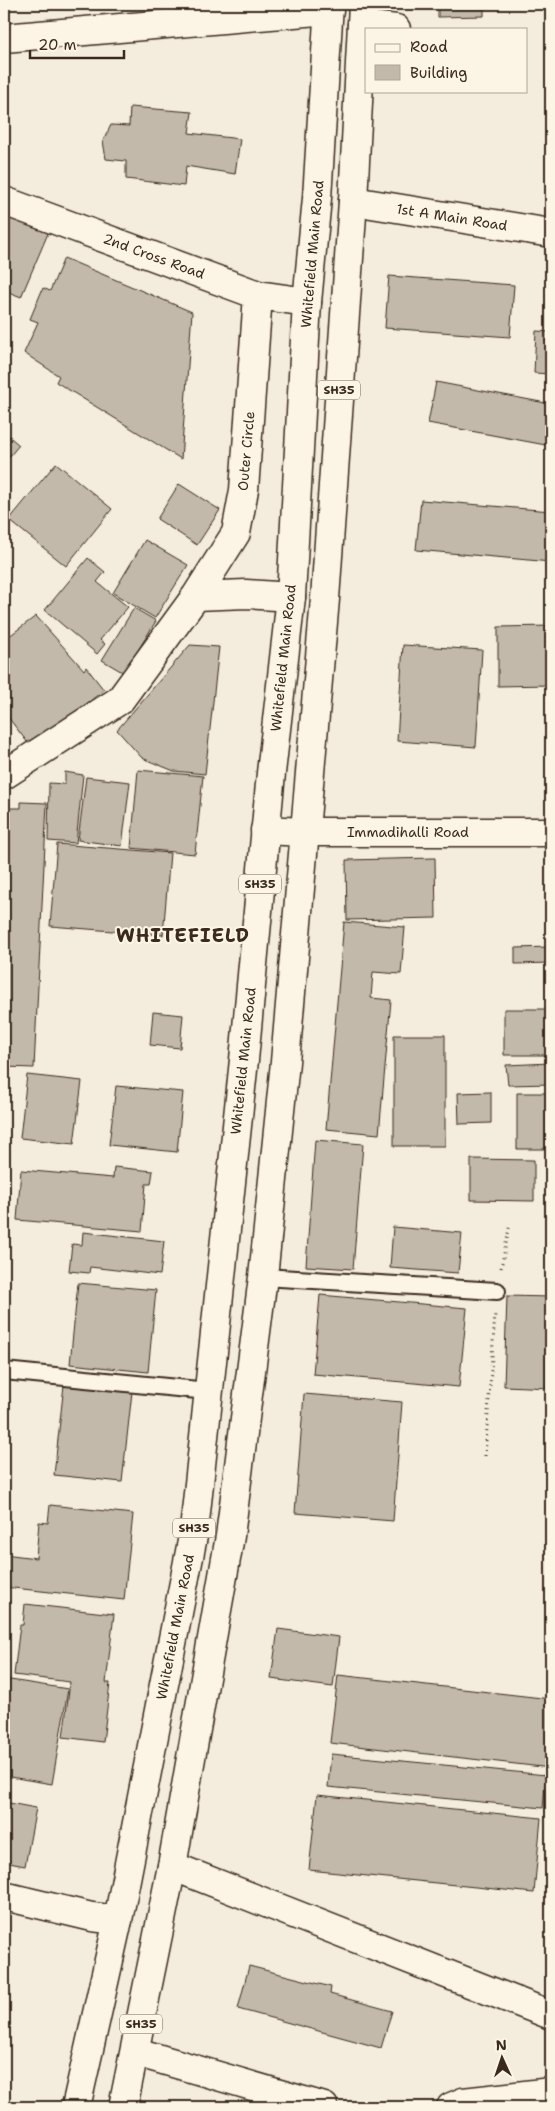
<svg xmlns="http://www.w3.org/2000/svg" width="555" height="2111" font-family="'Shantell Sans',sans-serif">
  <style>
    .building { fill: #c3b9aa; stroke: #3b2a1e }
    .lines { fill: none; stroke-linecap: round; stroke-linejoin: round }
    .lane-casing { stroke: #3b2a1e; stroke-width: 20 }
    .street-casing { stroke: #3b2a1e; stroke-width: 31 }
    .secondary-casing { stroke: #3b2a1e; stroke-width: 31 }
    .primary-casing { stroke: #3b2a1e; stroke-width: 31 }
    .path { stroke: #3b2a1e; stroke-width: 3; stroke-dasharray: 1 4; stroke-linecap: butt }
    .lane { stroke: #fcf5e5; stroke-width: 16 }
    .street { stroke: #fcf5e5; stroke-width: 28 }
    .secondary { stroke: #fcf5e5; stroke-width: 28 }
    .primary { stroke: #fcf5e5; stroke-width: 28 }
    .labels { text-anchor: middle; stroke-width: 4; stroke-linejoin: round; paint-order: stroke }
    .shield { fill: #fcf5e5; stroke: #75675a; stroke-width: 1 }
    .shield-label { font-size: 12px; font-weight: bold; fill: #3b2a1e }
    .street-label { font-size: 14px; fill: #3b2a1e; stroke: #fcf5e5 }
    .district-label { font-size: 19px; font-weight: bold; letter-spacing: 1px; fill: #3b2a1e; stroke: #fcf5e5 }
  </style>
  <rect width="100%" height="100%" fill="#f4eddd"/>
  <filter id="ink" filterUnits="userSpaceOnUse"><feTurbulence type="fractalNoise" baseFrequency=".02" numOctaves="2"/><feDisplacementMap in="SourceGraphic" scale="10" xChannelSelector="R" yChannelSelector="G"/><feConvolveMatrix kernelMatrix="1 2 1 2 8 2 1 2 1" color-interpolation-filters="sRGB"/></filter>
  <g filter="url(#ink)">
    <path class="building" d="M438 4H484V16L438 17Z
      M130 107 192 112 189 133 240 139 235 174 186 166 184 186 126 179V161L106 159 103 141 111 125 129 126Z
      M4 212 49 231 21 297 4 290Z
      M64 258 192 312 181 459 56 382 59 376 24 353 38 322 30 319 43 288 50 291Z
      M389 276 514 285 510 337 385 328Z
      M536 331 551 332V374L534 373Z
      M436 382 551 404V446L428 423Z
      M4 432 19 445 4 463Z
      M56 463 112 509 66 566 9 520Z
      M179 484 220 510 197 545 157 519Z
      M421 500 551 511V562L416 550Z
      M145 540 188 565 155 618 113 593Z
      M88 558 105 572 97 582 128 607 100 640 105 644 97 654 45 610Z
      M134 608 156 621 124 673 102 660Z
      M36 616 84 670 86 667 104 690 31 747 4 712V640Z
      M551 626V685L498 686V627Z
      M190 645 219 647 205 774 174 771 142 758 117 730Z
      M403 645 482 650 476 747 397 741Z
      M138 770 203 776 195 854 131 848Z
      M65 772 83 775 76 843 48 841 49 783 65 784Z
      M86 777 130 782 122 846 78 840Z
      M21 802 47 803 34 1068 4 1067V826H7L8 808H21Z
      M57 844 170 853 163 935 50 926Z
      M435 858 436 918 347 920 346 860Z
      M344 922 405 927 401 974 373 972 371 998 391 1000 379 1134 326 1129Z
      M551 947V963L515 964V948Z
      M504 1009H551V1055H504Z
      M153 1012 183 1015 180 1048 150 1045Z
      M394 1035H445V1146H394Z
      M551 1063V1084L508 1085 506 1065Z
      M27 1075 82 1081 74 1144 20 1138Z
      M116 1086 183 1092 177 1152 109 1145Z
      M491 1092V1123L459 1124 458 1093Z
      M517 1093H551V1149H517Z
      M315 1140 363 1144 353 1269 306 1266Z
      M471 1159 534 1160V1201L471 1200Z
      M114 1167 153 1171 151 1184H146L142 1231 17 1220 21 1170 113 1178Z
      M393 1227 462 1233 458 1273 390 1268Z
      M83 1232 164 1241 160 1275 90 1267 89 1273 69 1271 72 1244 82 1245Z
      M78 1283 156 1290 148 1372 70 1364Z
      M320 1295 467 1308 459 1387 313 1374Z
      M507 1296 551 1297V1388L504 1386Z
      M64 1385 132 1392 122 1482 54 1475Z
      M304 1394 402 1402 393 1521 295 1513Z
      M50 1505 133 1514 124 1600 4 1587V1554L36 1558 39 1522 48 1523Z
      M4 1599 9 1600 4 1631Z
      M25 1604 114 1614 106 1683H110L103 1742 63 1737 70 1682 14 1675 20 1625H23Z
      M278 1629 339 1637 333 1687 271 1679Z
      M338 1675 551 1699V1768L330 1743Z
      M4 1679 68 1689 52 1784 4 1776Z
      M331 1754 546 1775 543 1808 328 1787Z
      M317 1795 541 1818 534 1893 309 1870Z
      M4 1802 36 1808 25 1866 4 1862Z
      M249 1966 331 1987 330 1994 392 2011 381 2048 238 2009Z"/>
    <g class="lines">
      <defs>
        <path id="lane" d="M263 1277 497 1291
          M4 1371 208 1391"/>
        <path id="street" d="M362 25 396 29
          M4 38 329 10
          M4 201 258 295 307 302
          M353 201 551 233
          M196 596 236 533 244 490 258 295
          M4 775 120 700 196 596 246 594 291 597
          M172 1866 551 2015
          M136 2052 324 2107
          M451 2107 463 2102 551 2092"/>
        <path id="secondary" d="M265 830 304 832H551
          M4 1896 92 1917 118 1920"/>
        <path id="primary" d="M76 2107 118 1920 194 1531 244 1060 271 773 291 597 307 302 317 198 329 4
          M123 2107 172 1866 230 1536 263 1277 285 1062 325 599 353 201 363 4"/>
      </defs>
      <use href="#lane" class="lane-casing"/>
      <use href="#street" class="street-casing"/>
      <use href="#secondary" class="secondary-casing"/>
      <use href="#primary" class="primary-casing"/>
      <path class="path" d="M501 1268 510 1224
        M485 1456 495 1314"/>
      <use href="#lane" class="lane"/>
      <use href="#street" class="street"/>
      <use href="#secondary" class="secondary"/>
      <use href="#primary" class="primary"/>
    </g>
  </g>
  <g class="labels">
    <g class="shield">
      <rect x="318" y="380.5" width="42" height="19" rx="4"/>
      <rect x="239" y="874.5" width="42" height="19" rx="4"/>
      <rect x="173" y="1518.5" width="42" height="19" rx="4"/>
      <rect x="120" y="2014.5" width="42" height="19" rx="4"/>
    </g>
    <g class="shield-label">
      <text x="339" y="394">SH35</text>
      <text x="260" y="888">SH35</text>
      <text x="194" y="1532">SH35</text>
      <text x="141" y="2028">SH35</text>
    </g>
    <g class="street-label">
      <text transform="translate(452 217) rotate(9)" y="5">1st A Main Road</text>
      <text transform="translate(312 254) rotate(-85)" y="5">Whitefield Main Road</text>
      <text transform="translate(154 256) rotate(20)" y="5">2nd Cross Road</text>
      <text transform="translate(246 451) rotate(-85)" y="5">Outer Circle</text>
      <text transform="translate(283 658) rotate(-84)" y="5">Whitefield Main Road</text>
      <text x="408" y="837">Immadihalli Road</text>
      <text transform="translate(243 1061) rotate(-84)" y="5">Whitefield Main Road</text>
      <text transform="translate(175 1627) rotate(-79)" y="5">Whitefield Main Road</text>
    </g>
    <g class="district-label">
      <text x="183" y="942">WHITEFIELD</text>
    </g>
  </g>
  <rect width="555" height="2111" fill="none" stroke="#fcf5e5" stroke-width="20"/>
  <rect x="10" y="10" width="535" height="2091" fill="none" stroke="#3b2a1e" stroke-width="2" filter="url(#ink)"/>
  <rect x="365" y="28" width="162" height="65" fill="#fcf5e5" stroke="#afa495"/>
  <rect x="375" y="44" width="25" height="8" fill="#fcf5e5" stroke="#afa495"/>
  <text x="410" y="52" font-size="15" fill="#3b2a1e">Road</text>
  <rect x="375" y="65" width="25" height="15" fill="#c3b9aa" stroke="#afa495"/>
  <text x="410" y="78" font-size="15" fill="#3b2a1e">Building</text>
  <g transform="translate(502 2058) rotate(357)" stroke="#fcf5e5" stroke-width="4" paint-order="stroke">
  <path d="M0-4L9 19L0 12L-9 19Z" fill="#3b2a1e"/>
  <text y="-8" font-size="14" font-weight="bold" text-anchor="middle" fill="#3b2a1e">N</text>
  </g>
  <path d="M30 50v8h94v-8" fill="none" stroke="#3b2a1e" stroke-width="2.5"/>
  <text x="38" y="50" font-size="15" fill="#3b2a1e" stroke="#fcf5e5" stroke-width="4" paint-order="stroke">20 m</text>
</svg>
